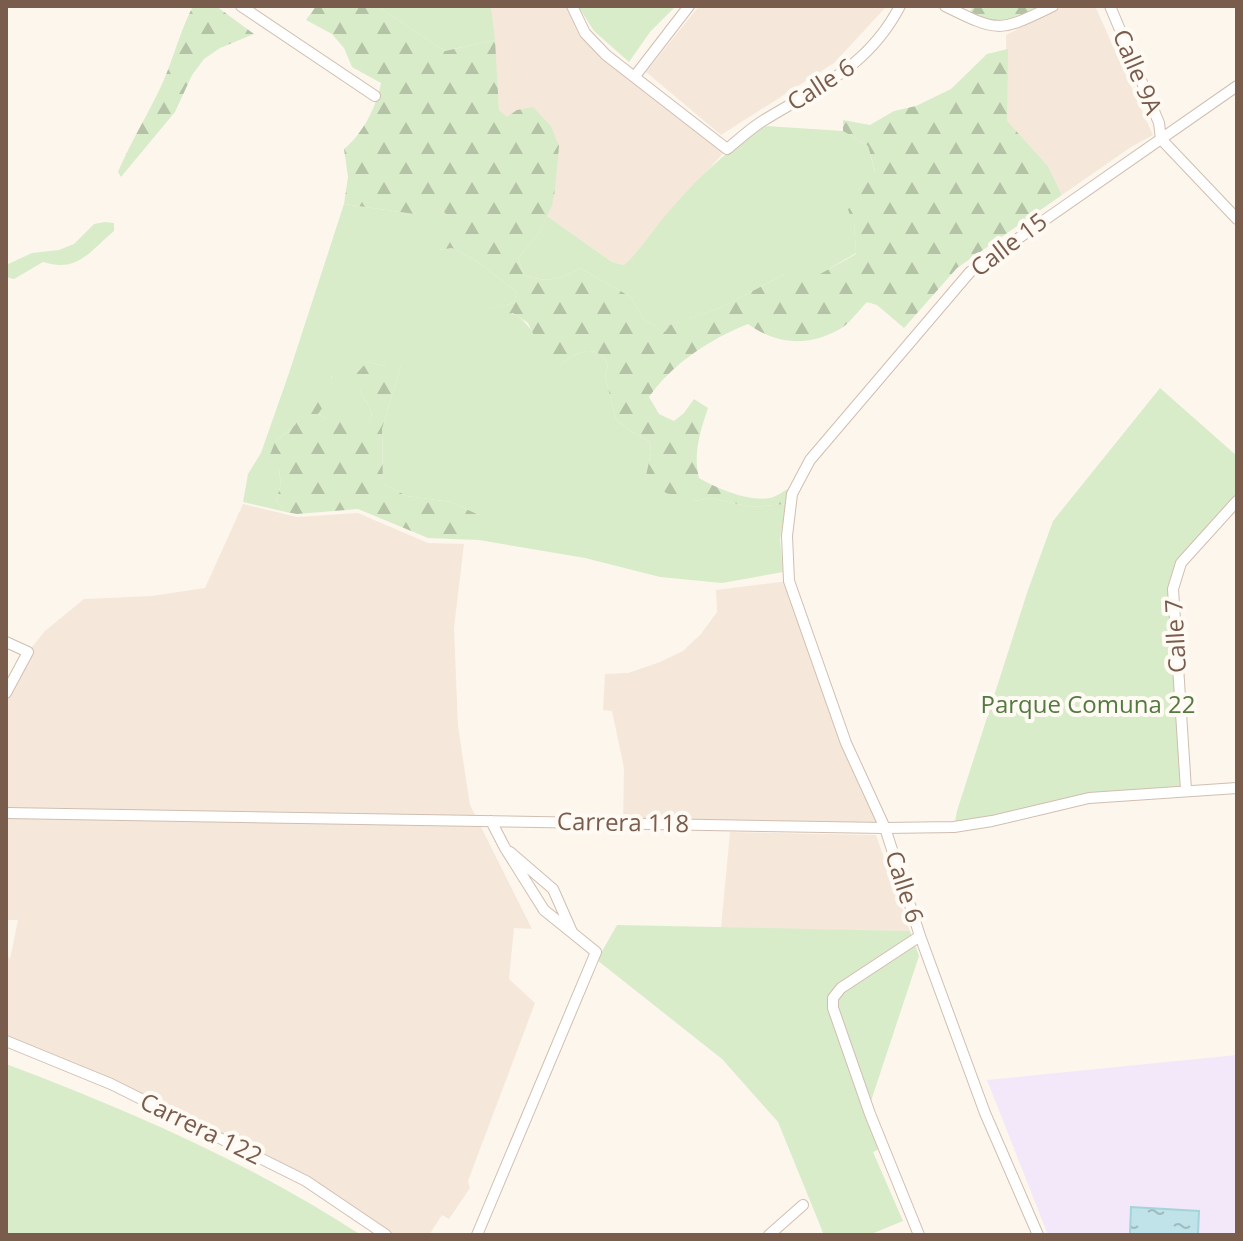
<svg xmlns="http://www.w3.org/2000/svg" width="1243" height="1241" font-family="'Open Sans',sans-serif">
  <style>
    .residential { fill: #f5e8da }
    .education { fill: #f3e8fa }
    .green { fill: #d8ecc9 }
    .forest { fill: url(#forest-firs) }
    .water { fill: url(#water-ripples); stroke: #a5d3da; stroke-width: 2 }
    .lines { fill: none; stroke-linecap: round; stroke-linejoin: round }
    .minor-casing { stroke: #d1beb0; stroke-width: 12 }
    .minor { stroke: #fff; stroke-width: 10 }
    .labels { text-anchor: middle; stroke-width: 8; stroke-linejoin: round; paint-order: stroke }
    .street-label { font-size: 24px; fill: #7a5c4d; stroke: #fffaf3 }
    .park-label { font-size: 24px; fill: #537a41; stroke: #fffaf3 }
  </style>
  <defs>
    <pattern id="forest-firs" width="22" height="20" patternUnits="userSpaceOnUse" patternTransform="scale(2)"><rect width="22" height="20" fill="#d8ecc9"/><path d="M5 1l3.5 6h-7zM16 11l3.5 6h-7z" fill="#b4c2a5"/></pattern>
    <pattern id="water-ripples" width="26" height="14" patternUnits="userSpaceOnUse" patternTransform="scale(2)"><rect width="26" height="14" fill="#bfe3e8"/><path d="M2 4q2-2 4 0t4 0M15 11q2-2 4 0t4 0" fill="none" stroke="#a0bbbe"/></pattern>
  </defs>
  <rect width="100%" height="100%" fill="#fdf6ec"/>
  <path class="residential" d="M491 6H572L585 33 727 149 659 224 639 251 624 265 612 262 547 216 552 206 507 118 499 110Z
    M699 6H887L834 63 721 135 646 72Z
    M1064 6H1095L1153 135 1131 147 1062 195 1048 166 1007 122 1006 35Z
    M243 504 297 517 358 513 428 543 464 544 454 628 458 726 470 805 532 929 514 928 509 979 535 1003 468 1181 470 1188 449 1219 442 1215 429 1235H386L342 1203 111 1084 6 1041V953L10 959 18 920H6V693L28 652 45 631 84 599 152 596 205 588Z
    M789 581 802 621 885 828 623 823 624 768 612 711 603 710 605 674 628 673 660 662 683 651 701 634 717 612 716 590Z
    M730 832 876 835 910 931 721 928Z"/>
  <path class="education" d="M1237 1055V1235H1048L987 1080Z"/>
  <path class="green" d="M377 6H491L495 40 445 51Z
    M578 6H676L650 32 629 62 594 31Z
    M766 126 843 131 868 146 875 172 858 190 854 223 856 253 820 274H785L720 308 671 325 666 333 644 320 631 297 580 268C561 280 545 283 524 275L518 258 539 233 547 216 612 262 624 265C639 252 648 237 660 222 691 184 724 151 766 126Z
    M344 204 414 214 439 207 447 215 438 250 452 248 475 260 517 292 514 303 490 309C498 311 509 311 516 315 529 323 548 353 559 366 574 354 596 340 608 365L605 376 616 419 629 430 650 442 651 453 646 475 694 501 710 498 751 507 786 504 780 539 783 572 722 583 660 577 585 558 479 540V515L451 502 407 496 383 484 382 429 401 366H386L367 362 360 390 372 413 369 425 327 419 318 414 332 376 315 386 295 425 275 442 281 484 276 501 286 512 243 502 248 474 261 453 289 373Z
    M105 222 114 223V231C90 251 78 273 43 262L14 279 6 277V265L32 253 59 250 74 244 94 224Z
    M1160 388 1237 456V501L1175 576 1186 790 1089 798 954 827 957 811 1028 590 1053 521Z
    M617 925 910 931 919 956 869 1107 885 1146 873 1152 903 1221 869 1235H824L778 1122 722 1059 597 960Z
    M6 1064C128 1110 251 1163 361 1235H6Z"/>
  <path class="forest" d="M193 6H216L254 34 220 48 204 59 192 75 175 112 121 177 118 172C131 141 149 113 163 82 174 57 180 31 193 6Z
    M316 6H377L445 51 495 40 499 110 507 117 517 110 533 107 551 126 559 146 555 190 552 206 539 233 518 258 524 275C545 283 561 280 580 268L631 297 644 320 665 332 670 325 720 308 785 274H820L856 254 854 223 848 210 858 190 875 171 868 146 843 131V120L870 125 894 111 916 106 951 89 987 54 1008 49 1007 121 1048 166 1062 195 957 268 904 328 877 305 867 302C859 310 850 323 840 329 808 347 777 345 748 324 710 339 672 364 649 397L659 414 674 421 684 413 694 399 708 408C700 432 693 453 699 478 716 488 749 502 770 498 776 497 783 491 788 489L786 504 751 507 710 498 694 501 666 493 646 475 651 453 650 442 629 430 616 419 605 376 608 365C596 340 574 354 559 366L547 363 528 323 513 313 490 317 489 309 514 303 517 292 475 260 452 248 438 250 434 227 447 215 440 208 414 214 344 204 348 177 344 149C362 135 377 106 381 83L352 67 344 48 332 34 306 20Z
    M973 6H1053L1012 26 967 17Z
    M367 362 386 366H401L382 429 383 484 407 496 451 502 479 515V540L428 538 358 509 297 514 286 512 276 501 281 484 279 469 268 460 275 442 295 425 314 386 331 375 332 394 318 414 327 419 345 412 369 424 372 413 360 390 357 373Z"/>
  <path class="water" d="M1131 1207 1199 1211 1198 1235 1130 1234Z"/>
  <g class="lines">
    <defs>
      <path id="minor" d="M241 6 375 96
        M572 6 585 33 606 55 727 149C738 140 749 130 761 122 817 87 867 69 900 6
        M945 6C1000 33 999 32 1053 6
        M1110 6 1159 123 1161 139
        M635 76 689 6
        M1161 139 1237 219
        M6 642 28 652 6 693
        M1186 790 1173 589 1181 563 1237 501
        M6 813 885 828 954 827 992 821 1089 798 1237 788
        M510 852 553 889 572 932
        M6 1041 111 1084 306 1181 386 1235
        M477 1235 596 952 544 910 505 848 491 821
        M769 1235 803 1205
        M919 1235 870 1114 833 1008V998L841 988 920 936
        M1038 1235 985 1113 920 936 885 828 846 743 789 581 787 536 792 494 810 460 970 272 1237 86"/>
    </defs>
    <use href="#minor" class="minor-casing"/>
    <use href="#minor" class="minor"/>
  </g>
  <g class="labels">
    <g class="street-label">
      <text transform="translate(1137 72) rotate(67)" y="8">Calle 9A</text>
      <text transform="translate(821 85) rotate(-33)" y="8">Calle 6</text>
      <text transform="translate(1009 245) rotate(-37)" y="8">Calle 15</text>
      <text transform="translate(1176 636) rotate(-93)" y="8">Calle 7</text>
      <text transform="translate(623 823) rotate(1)" y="8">Carrera 118</text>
      <text transform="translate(904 887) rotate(72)" y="8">Calle 6</text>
      <text transform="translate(201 1129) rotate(26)" y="8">Carrera 122</text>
    </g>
    <g class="park-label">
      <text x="1088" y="713">Parque Comuna 22</text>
    </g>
  </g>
  <rect width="1243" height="1241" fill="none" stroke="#7a5c4d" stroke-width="16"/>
</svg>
